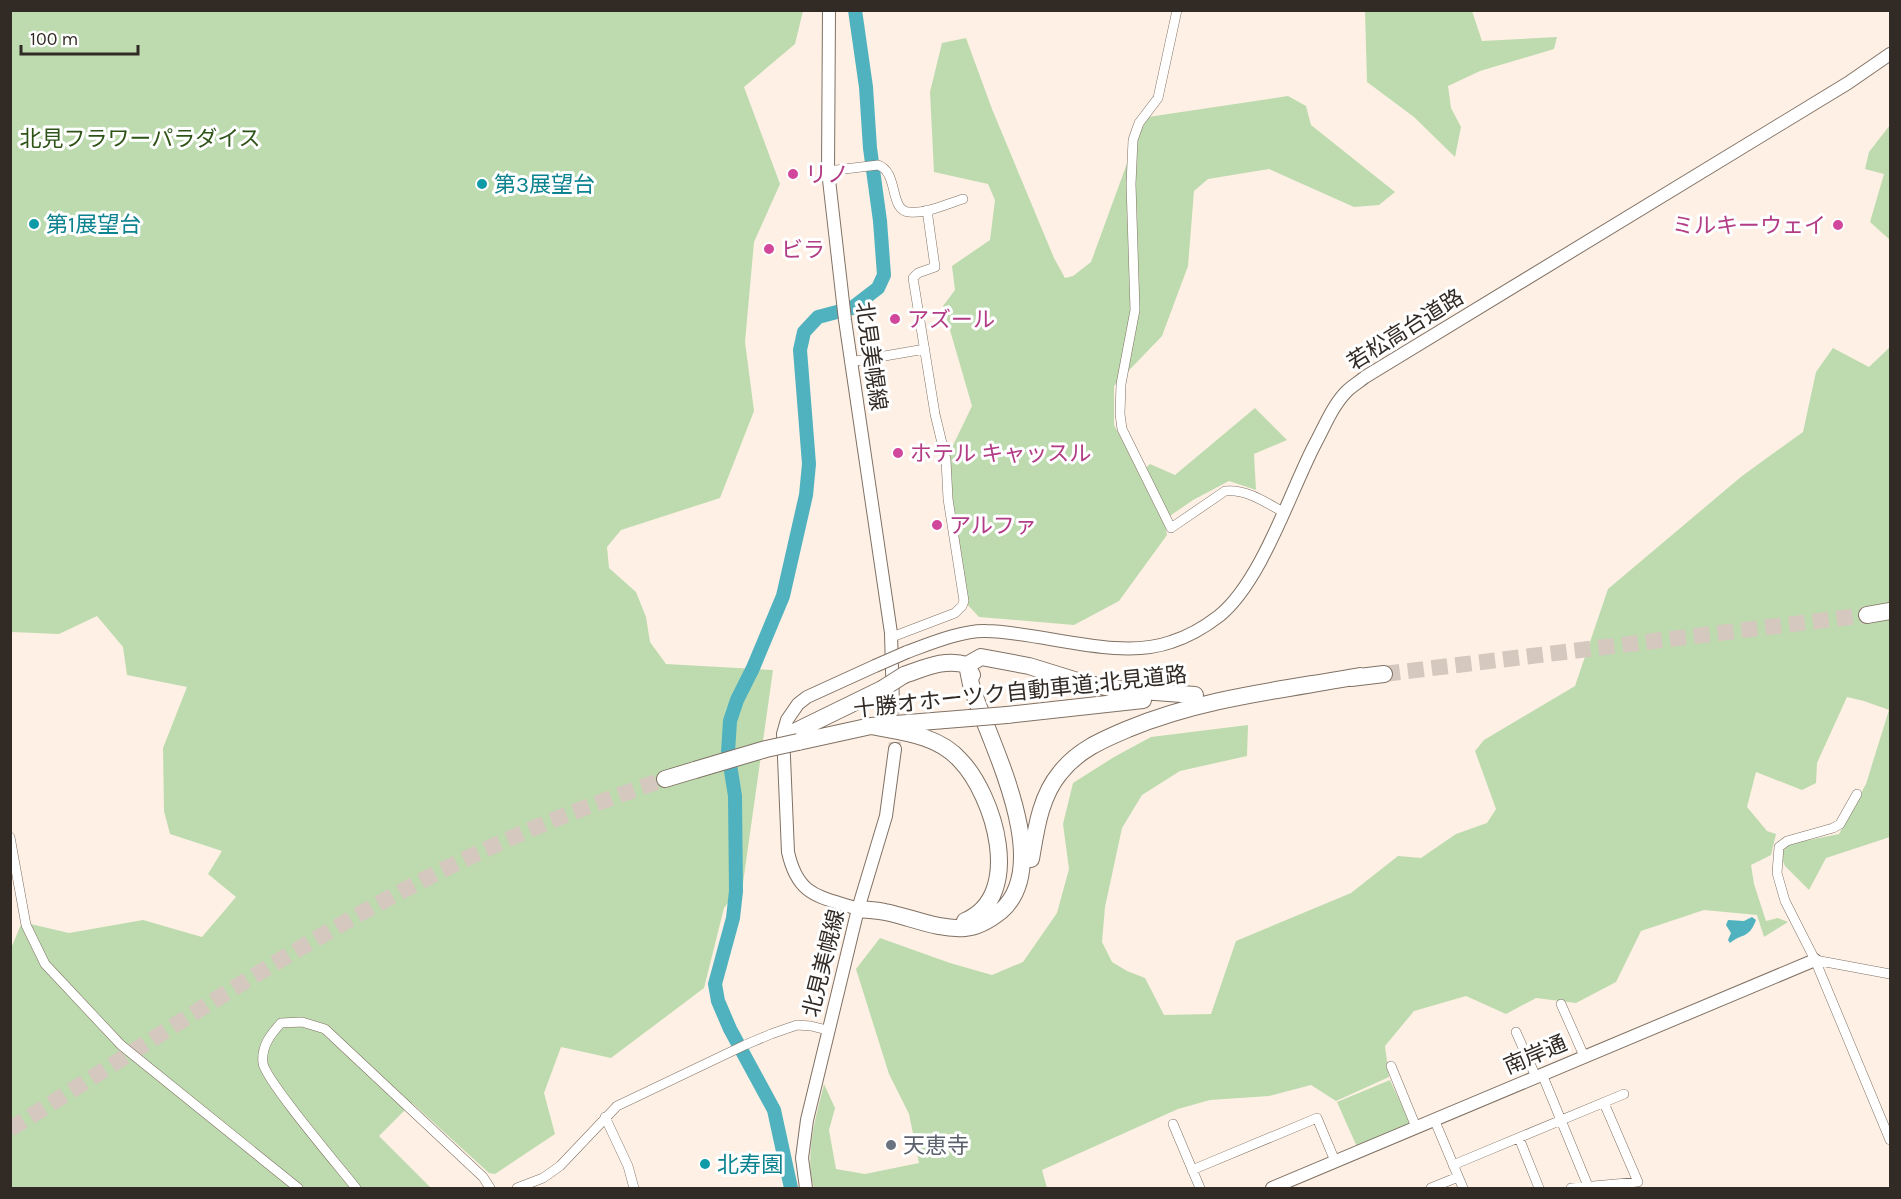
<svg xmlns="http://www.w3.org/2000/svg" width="1901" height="1199" font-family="Karla,'Noto Sans JP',sans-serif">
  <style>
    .green { fill: #bddbaf }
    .water { fill: #50b2be }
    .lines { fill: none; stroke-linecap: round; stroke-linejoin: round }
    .river { stroke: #50b2be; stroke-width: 14 }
    .secondary-tunnel { stroke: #d5c8be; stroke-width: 12; stroke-dasharray: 12 6; stroke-linecap: butt }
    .highway-tunnel { stroke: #d5c8be; stroke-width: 16; stroke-dasharray: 16 8; stroke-linecap: butt }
    .street-casing { stroke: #807164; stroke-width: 10 }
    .secondary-casing { stroke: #807164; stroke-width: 14 }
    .highway-casing { stroke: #807164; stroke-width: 18 }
    .street { stroke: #fff; stroke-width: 9 }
    .secondary { stroke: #fff; stroke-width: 12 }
    .highway { stroke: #fff; stroke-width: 16 }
    .secondary-bridge-casing { stroke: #807164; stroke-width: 14; stroke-linecap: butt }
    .highway-bridge-casing { stroke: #807164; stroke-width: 18; stroke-linecap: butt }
    .secondary-bridge { stroke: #fff; stroke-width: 12 }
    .highway-bridge { stroke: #fff; stroke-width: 16 }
    .hotel-dot { fill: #d1479c; stroke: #fff; stroke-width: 2 }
    .culture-dot { fill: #0f9aa8; stroke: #fff; stroke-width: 2 }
    .worship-dot { fill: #6b7280; stroke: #fff; stroke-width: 2 }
    .labels { text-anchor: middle; stroke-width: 6; stroke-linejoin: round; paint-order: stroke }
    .park-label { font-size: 22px; fill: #2d5317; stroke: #fff }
    .hotel-label { font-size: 22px; fill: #b23c85; stroke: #fff; text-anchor: start }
    .culture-label { font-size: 22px; fill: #0d838f; stroke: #fff; text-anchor: start }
    .street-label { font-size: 22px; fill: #312a25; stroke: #fff }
    .worship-label { font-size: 22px; fill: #5b616d; stroke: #fff; text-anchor: start }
  </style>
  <rect width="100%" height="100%" fill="#fef0e4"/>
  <path class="green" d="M11 11H803L795 44 744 87 780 184 754 242 745 342 754 411 720 498 621 530 607 547 609 568 636 592 646 617 650 642 666 664 773 670 743 883 724 908 704 988 611 1058 561 1047 544 1093 555 1134 495 1174 489 1173 412 1103 379 1136 431 1188H11L10 945 12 946 22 922 69 933 143 920 202 937 236 897 208 874 222 851 170 834 164 811 163 748 187 687 127 675 123 647 97 616 59 634 11 632Z
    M1365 11H1472L1482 41 1557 37 1554 49 1480 71 1448 86 1451 108 1461 127 1455 157 1414 117 1367 82Z
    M966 38 992 109 1054 258 1065 278 1073 276 1091 262 1137 136 1148 117 1288 96 1306 106 1311 125 1395 192 1379 205 1354 207 1269 169 1208 179 1194 191 1188 266 1162 336 1114 386V425L1140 473 1150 464 1175 475 1255 408 1287 440 1254 454 1256 490 1229 481 1193 500 1164 520 1167 535 1119 601 1074 625 979 617 964 601 946 460 972 406 943 306 955 290 952 266 990 240 995 200 988 184 934 172 930 92 942 43Z
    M1890 125V240L1870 222 1884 174 1865 169 1869 152Z
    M1890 347V837L1826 858 1809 890 1785 866 1780 855 1789 844 1839 834 1866 784 1889 710 1864 701 1847 697 1817 763 1816 783 1802 790 1756 772 1747 807 1767 831 1776 834 1771 855 1751 865 1754 884 1766 921 1778 918 1788 922 1764 937 1757 915 1704 910 1641 931 1616 982 1576 1003 1536 998 1506 1014 1466 996 1414 1011 1385 1046 1389 1077 1336 1101 1311 1085 1269 1096 1210 1100 1178 1109 1042 1170 1047 1188H814C804 1155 816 1117 824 1084L835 1108 829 1130 836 1169 865 1174 919 1163 909 1114 889 1074 856 969 880 938 950 963 992 975 1023 962 1057 913 1069 869 1063 824 1073 783 1114 757 1151 737 1248 725 1247 756 1180 771 1142 795 1122 828 1105 907 1102 942 1112 962 1127 971 1145 978 1164 1015 1211 1014 1236 941 1351 893 1398 856 1421 858 1456 834 1487 823 1496 809 1475 751 1484 740 1575 686 1608 589 1742 476 1803 432 1816 372 1833 348 1869 367Z
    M1390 1080 1411 1125 1357 1147 1337 1102Z"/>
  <path class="water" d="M1752 917 1756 920C1749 939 1742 933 1730 943L1728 940 1731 933 1726 925 1728 920 1744 921Z"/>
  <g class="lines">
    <path class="river" d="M791 1188 774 1110 730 1029 718 1001 715 984 733 918 736 891 735 796 728 752 730 721 737 700 753 668 783 596 806 495 809 464 800 350 804 332 818 317 852 308 878 288 884 275 880 221 870 148 866 87 855 10"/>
    <path class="secondary-tunnel" d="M893 706 895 749"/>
    <path class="highway-tunnel" d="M1384 674 1867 615
      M10 1129C172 1029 330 919 504 841 557 817 611 798 665 779"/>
    <defs>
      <path id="street" d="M1177 10 1158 98 1139 123 1133 140 1131 184 1135 310 1121 384 1120 414 1122 429 1171 528 1225 491C1247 489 1265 502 1283 512
        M828 171 878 165C899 172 889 211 909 212 927 214 946 204 963 199
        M850 362 925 349
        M892 637 955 613 962 606 964 601 948 499 946 460 935 414 913 278 918 273 935 267 927 210
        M1857 794 1840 824 1833 828 1787 841 1779 847 1777 873 1785 901 1815 960 1890 1140
        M10 837 26 925 45 964 121 1045 298 1188
        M1815 960 1890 974
        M1561 1004 1584 1056
        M1516 1032 1536 1077
        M1391 1066 1416 1127
        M1542 1074 1588 1186
        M605 1117 628 1166 634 1188
        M1434 1119 1463 1188
        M1173 1124 1200 1188
        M1519 1138 1539 1188
        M1453 1165 1624 1094
        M1192 1170 1317 1118 1335 1161
        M356 1188C341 1169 265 1080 263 1063 261 1046 271 1034 281 1023L302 1022 325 1029 483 1177 490 1188
        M517 1188 543 1178 560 1166 617 1106 745 1045 771 1034 797 1025 811 1026 827 1030
        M1431 1188 1458 1177
        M1571 1188 1638 1182 1604 1103"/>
      <path id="secondary" d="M829 10 828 171 845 320 891 633 893 706
        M907 652C929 644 963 630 986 631 1042 632 1118 661 1171 642 1187 637 1206 626 1219 616 1261 582 1289 495 1314 446 1324 428 1332 406 1347 391 1352 386 1359 382 1365 377L1848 83 1890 54
        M858 909C819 896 798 897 788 852L783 734 787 720 798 704 807 697 875 666
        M806 1188 802 1158 807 1120 858 909 886 816 895 749
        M1272 1188 1815 960"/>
      <path id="highway" d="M1867 615 1890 611
        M904 675C925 668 945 658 967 665L972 675
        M1351 678 1384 674
        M1007 715 1143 700
        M871 726C902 732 938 735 960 760 994 795 1025 896 965 921
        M794 732 882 689
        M798 742 871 726 970 718
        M665 779 695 770
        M1031 859C1036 830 1040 797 1060 773 1078 750 1102 740 1128 729 1202 698 1282 690 1360 676
        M858 909C867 910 876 910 885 912 911 917 938 930 965 928 978 927 991 919 1001 911 1055 864 990 743 973 691 970 683 969 673 967 665L981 657 1029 666 1084 683 1116 689 1195 695"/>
    </defs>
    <use href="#street" class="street-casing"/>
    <use href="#secondary" class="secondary-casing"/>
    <use href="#highway" class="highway-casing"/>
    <use href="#street" class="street"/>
    <use href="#secondary" class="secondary"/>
    <use href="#highway" class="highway"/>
    <defs>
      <path id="secondary-bridge" d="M875 666 907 652"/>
      <path id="highway-bridge" d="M882 689 904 675
        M970 718 1007 715
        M695 770 766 749 798 742"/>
    </defs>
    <use href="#secondary-bridge" class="secondary-bridge-casing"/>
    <use href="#highway-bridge" class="highway-bridge-casing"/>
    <use href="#secondary-bridge" class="secondary-bridge"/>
    <use href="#highway-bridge" class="highway-bridge"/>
  </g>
  <g class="hotel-dot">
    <circle cx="793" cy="174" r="6"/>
    <circle cx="1838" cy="225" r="6"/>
    <circle cx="769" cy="249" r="6"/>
    <circle cx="895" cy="319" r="6"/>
    <circle cx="898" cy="453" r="6"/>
    <circle cx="937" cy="525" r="6"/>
  </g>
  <g class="culture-dot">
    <circle cx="482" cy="184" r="6"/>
    <circle cx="34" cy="224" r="6"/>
    <circle cx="705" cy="1164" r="6"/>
  </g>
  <circle class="worship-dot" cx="891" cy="1145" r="6"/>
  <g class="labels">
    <g class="park-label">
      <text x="140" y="146">北見フラワーパラダイス</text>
    </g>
    <g class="hotel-label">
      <text x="805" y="182">リノ</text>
      <text x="1826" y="233" text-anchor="end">ミルキーウェイ</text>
      <text x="781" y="257">ビラ</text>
      <text x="907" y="327">アズール</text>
      <text x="910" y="461">ホテル キャッスル</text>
      <text x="949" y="533">アルファ</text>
    </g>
    <g class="culture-label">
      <text x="494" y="192">第3展望台</text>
      <text x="46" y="232">第1展望台</text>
      <text x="717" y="1172">北寿園</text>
    </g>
    <g class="street-label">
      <text transform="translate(1405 329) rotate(-32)" y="8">若松高台道路</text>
      <text transform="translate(872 356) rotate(82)" y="8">北見美幌線</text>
      <text transform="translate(1020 691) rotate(-6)" y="8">十勝オホーツク自動車道;北見道路</text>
      <text transform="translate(823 963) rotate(-76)" y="8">北見美幌線</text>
      <text transform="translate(1535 1054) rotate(-23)" y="8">南岸通</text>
    </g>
    <g class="worship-label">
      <text x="903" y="1153">天恵寺</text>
    </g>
  </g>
  <rect width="1901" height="1199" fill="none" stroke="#312a25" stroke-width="24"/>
  <path d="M21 45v9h117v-9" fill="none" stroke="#312a25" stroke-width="3"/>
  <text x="30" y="45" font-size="18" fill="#312a25" stroke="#ffffff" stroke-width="4.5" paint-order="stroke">100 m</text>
</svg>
